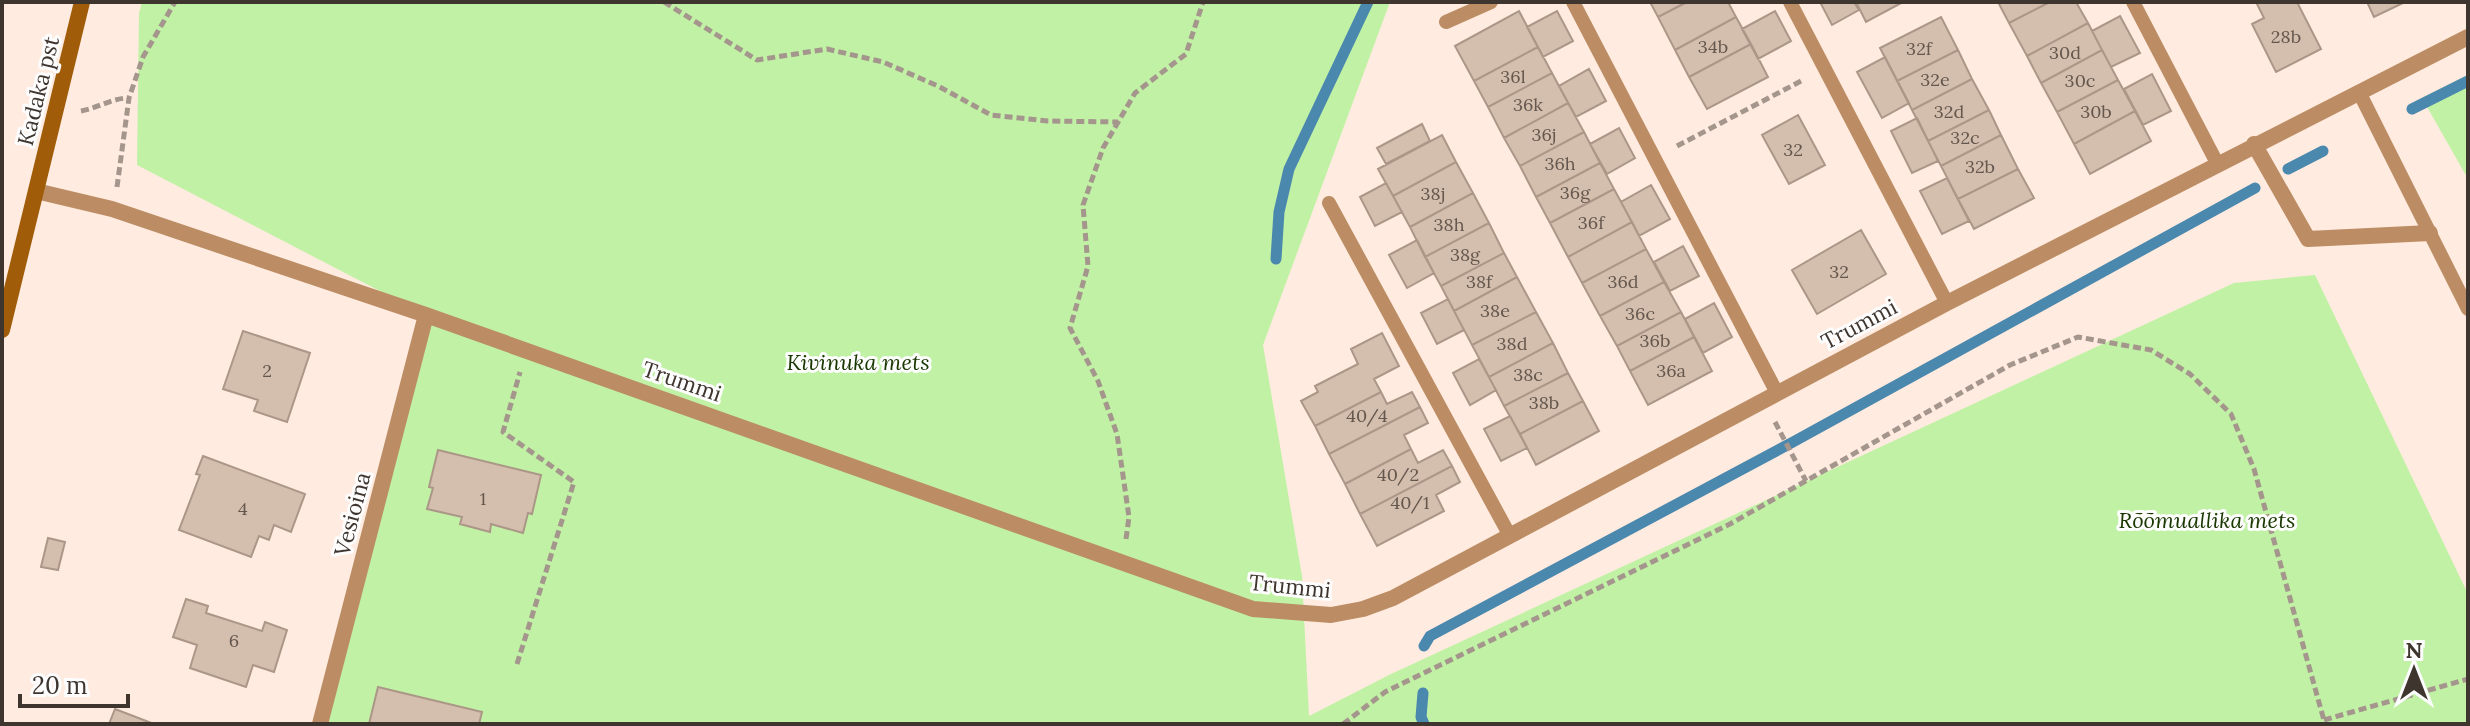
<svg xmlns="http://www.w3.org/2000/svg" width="2470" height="726" font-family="Lora,serif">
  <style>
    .green { fill: #c1f1a5 }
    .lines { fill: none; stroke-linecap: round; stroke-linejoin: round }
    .stream { stroke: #4b88ae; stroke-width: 11 }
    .building { fill: #d4bead; stroke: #ac9687; stroke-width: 2 }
    .path { stroke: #a5968d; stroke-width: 5; stroke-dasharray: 8 4; stroke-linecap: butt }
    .service { stroke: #bc8d64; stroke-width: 14 }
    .minor { stroke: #bc8d64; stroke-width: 16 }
    .secondary { stroke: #a05c08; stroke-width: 16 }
    .labels { text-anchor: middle; stroke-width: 6; stroke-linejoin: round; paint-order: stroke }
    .number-label { font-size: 18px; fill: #64574e }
    .street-label { font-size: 22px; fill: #3e352f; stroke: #fdfdfd }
    .park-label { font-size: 22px; font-style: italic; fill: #193700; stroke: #fdfdfd }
  </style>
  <rect width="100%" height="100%" fill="#ffebdf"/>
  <path class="green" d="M142 2H1390L1263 345 1302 576 1309 716 1391 674 2234 283 2315 275 2468 594V724H320L426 315 137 165 139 13Z
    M2468 75V179L2422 98Z"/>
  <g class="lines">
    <path class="stream" d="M2412 109 2468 81
      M2288 169 2323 151
      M1276 259 1279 212 1289 169 1368 2
      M1424 646 1430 636 1793 442 2255 188
      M1423 693 1421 717 1424 724"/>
  </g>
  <path class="building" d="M1650 2H1687L1658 17Z
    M1687 2H1728L1736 17 1675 50 1658 17Z
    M1820 2H1854L1859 10 1832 25Z
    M1856 2H1903L1866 22Z
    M1998 2H2050L2009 23Z
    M2050 2H2076L2088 23 2027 56 2009 23Z
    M2256 2H2297L2321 49 2276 72 2252 24 2264 18Z
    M2367 2H2405L2374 17Z
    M1519 11 1538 47 1474 81 1455 46Z
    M1557 11 1573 41 1543 57 1527 27Z
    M1775 11 1791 41 1758 59 1742 29Z
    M2120 16 2140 53 2111 67 2092 31Z
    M1736 17 1751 44 1689 77 1675 50Z
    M1941 17 1958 50 1897 81 1880 48Z
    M2088 23 2102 50 2041 83 2027 56Z
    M1751 44 1768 77 1707 109 1689 77Z
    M1538 47 1552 73 1488 107 1474 81Z
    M1958 50 1972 79 1912 110 1897 81Z
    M2102 50 2118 80 2057 112 2041 83Z
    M1885 57 1909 103 1882 118 1857 72Z
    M1589 69 1606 101 1576 117 1559 86Z
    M1552 73 1568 103 1504 138 1488 107Z
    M2152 74 2171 111 2143 125 2124 89Z
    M1972 79 1989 110 1928 141 1912 110Z
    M2118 80 2135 111 2074 144 2057 112Z
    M1568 103 1584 132 1520 166 1504 138Z
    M1989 110 2001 135 1941 166 1928 141Z
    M2135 111 2151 141 2090 174 2074 144Z
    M1798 115 1825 165 1789 184 1762 135Z
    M1917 118 1938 161 1912 173 1891 131Z
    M1422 124 1430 141 1386 164 1377 148Z
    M1619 128 1635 158 1607 174 1590 144Z
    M1584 132 1600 163 1536 197 1520 166Z
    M1442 135 1456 162 1393 196 1378 169Z
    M2001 135 2018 169 1958 199 1941 166Z
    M1456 162 1473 193 1410 227 1393 196Z
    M1600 163 1614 189 1550 223 1536 197Z
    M2018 169 2034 198 1974 229 1958 199Z
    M1947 178 1969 221 1942 234 1920 191Z
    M1386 183 1402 212 1375 226 1360 197Z
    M1651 185 1670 219 1639 236 1621 202Z
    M1614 189 1632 222 1568 257 1550 223Z
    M1473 193 1489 223 1425 257 1410 227Z
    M1632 222 1646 249 1582 283 1568 257Z
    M1489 223 1504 253 1441 286 1425 257Z
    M1861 230 1886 274 1817 314 1792 270Z
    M1417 240 1434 273 1407 288 1389 255Z
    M1683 246 1699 276 1670 291 1654 262Z
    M1646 249 1664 282 1600 316 1582 283Z
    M1504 253 1517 277 1454 311 1441 286Z
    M1517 277 1536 312 1472 345 1454 311Z
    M1664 282 1681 312 1617 346 1600 316Z
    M1448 299 1464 330 1437 344 1421 313Z
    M1714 303 1732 337 1703 353 1685 319Z
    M1536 312 1553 343 1489 377 1472 345Z
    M1681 312 1694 337 1630 371 1617 346Z
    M243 331 310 353 287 422 254 411 258 400 223 389Z
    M1382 333 1399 366 1374 379 1381 392 1315 426 1301 401 1318 392 1315 386 1358 364 1351 349Z
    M1694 337 1712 371 1648 405 1630 371Z
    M1553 343 1568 373 1504 406 1489 377Z
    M1479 359 1496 390 1470 405 1453 373Z
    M1568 373 1583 401 1520 434 1504 406Z
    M1381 392 1387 404 1412 392 1420 407 1329 454 1315 426Z
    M1583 401 1599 431 1536 465 1520 434Z
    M1420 407 1428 423 1404 435 1411 449 1345 484 1329 454Z
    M1510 416 1527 448 1501 461 1484 429Z
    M1411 449 1418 463 1443 450 1452 466 1360 514 1345 484Z
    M438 450 541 475 532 514 528 513 523 533 491 524 490 532 460 524 462 517 427 509 433 488 429 487Z
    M203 456 305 494 291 532 274 525 269 540 259 536 251 557 179 530 200 475 196 474Z
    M1452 466 1460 482 1436 495 1444 511 1377 546 1360 514Z
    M48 538 65 542 58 570 41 567Z
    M186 599 208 606 206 613 262 631 265 622 287 630 274 672 253 665 246 687 190 668 197 645 173 637Z
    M378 687 482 712 479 724H369Z
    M115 709 154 724H109Z"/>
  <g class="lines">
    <path class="path" d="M664 2 757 60 827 49 883 62 938 86 991 115 1048 121 1118 122
      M81 111C98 108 112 98 129 98
      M1677 146 1803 80
      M117 187 129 98 143 57 175 2
      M1775 422 1806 481
      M1126 539 1129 517 1117 434 1098 381 1070 328 1088 266 1083 205 1103 148 1135 93 1186 54 1203 2
      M517 664 574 482 503 432 520 372
      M2324 720 2468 679
      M1343 724 1385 692 1730 524 2010 365 2078 337 2151 350 2190 374 2231 414 2254 469 2325 724"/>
    <path class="service" d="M1573 2 1777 393
      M1790 2 1947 303
      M2133 2 2217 163
      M1446 22 1491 2
      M2359 92 2468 309
      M1329 203 1510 536"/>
    <path class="minor" d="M2254 144 2308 239 2430 233
      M36 191 112 209 426 315 1253 609 1331 615 1363 609 1393 598 1947 303 2468 37
      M320 724 426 315"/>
    <path class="secondary" d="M2 330 82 2"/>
  </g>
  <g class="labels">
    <g class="number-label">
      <text x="2286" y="43">28b</text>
      <text x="1713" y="53">34b</text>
      <text x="1919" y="55">32f</text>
      <text x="2065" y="59">30d</text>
      <text x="1513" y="83">36l</text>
      <text x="1935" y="86">32e</text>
      <text x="2080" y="87">30c</text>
      <text x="1528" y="111">36k</text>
      <text x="1949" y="118">32d</text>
      <text x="2096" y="118">30b</text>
      <text x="1544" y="141">36j</text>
      <text x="1965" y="144">32c</text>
      <text x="1793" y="156">32</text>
      <text x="1560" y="170">36h</text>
      <text x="1980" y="173">32b</text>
      <text x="1575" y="199">36g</text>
      <text x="1433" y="200">38j</text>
      <text x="1591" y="229">36f</text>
      <text x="1449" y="231">38h</text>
      <text x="1465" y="261">38g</text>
      <text x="1839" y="278">32</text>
      <text x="1479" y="288">38f</text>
      <text x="1623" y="288">36d</text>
      <text x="1495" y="317">38e</text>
      <text x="1640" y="320">36c</text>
      <text x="1655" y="347">36b</text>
      <text x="1512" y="350">38d</text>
      <text x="267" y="377">2</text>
      <text x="1671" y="377">36a</text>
      <text x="1528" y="381">38c</text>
      <text x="1544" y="409">38b</text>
      <text x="1367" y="422">40/4</text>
      <text x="1398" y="481">40/2</text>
      <text x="483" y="505">1</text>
      <text x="1410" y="509">40/1</text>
      <text x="243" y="515">4</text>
      <text x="234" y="647">6</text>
    </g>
    <g class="street-label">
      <text transform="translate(38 91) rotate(-76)" y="8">Kadaka pst</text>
      <text transform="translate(1859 324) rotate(-28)" y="8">Trummi</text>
      <text transform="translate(682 381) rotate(19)" y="8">Trummi</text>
      <text transform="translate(352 514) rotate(-75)" y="8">Vesioina</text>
      <text transform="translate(1290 586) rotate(6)" y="8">Trummi</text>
    </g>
    <g class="park-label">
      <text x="858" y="370">Kivinuka mets</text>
      <text x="2207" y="528">Rõõmuallika mets</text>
    </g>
  </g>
  <rect width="2470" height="726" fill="none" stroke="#3e352f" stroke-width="8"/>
  <g transform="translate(2414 670)" stroke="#fdfdfd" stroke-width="6" paint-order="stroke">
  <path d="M0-6L14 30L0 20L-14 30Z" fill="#3e352f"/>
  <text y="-12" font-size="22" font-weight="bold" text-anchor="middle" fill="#3e352f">N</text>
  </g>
  <path d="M20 694v12h108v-12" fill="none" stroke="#3e352f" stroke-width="4"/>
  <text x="32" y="694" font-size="24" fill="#3e352f" stroke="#fdfdfd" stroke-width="6" paint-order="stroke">20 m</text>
</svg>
